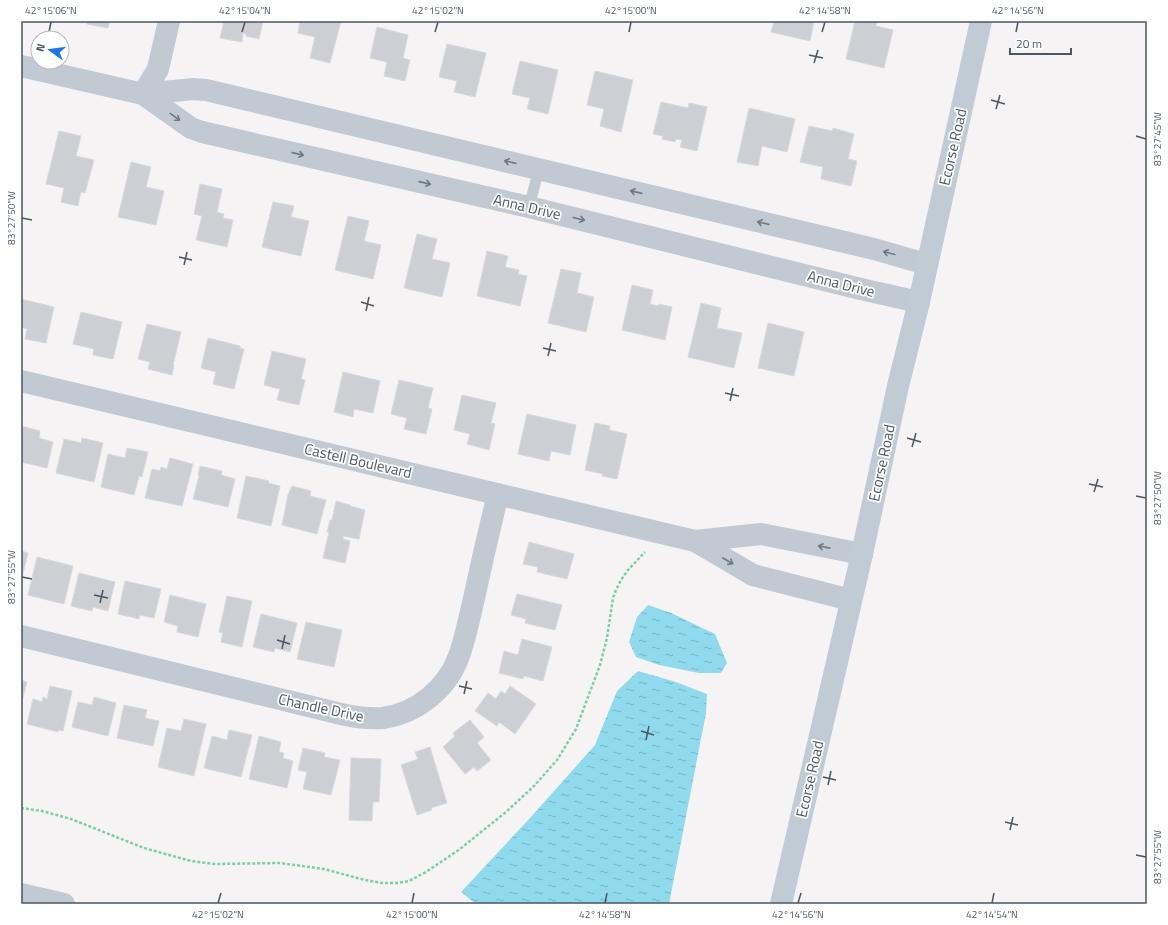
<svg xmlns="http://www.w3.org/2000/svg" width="1168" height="925" font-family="'Titillium Web',sans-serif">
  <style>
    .water { fill: url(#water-ripples) }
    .building { fill: #cdcfd5; stroke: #d7d9de }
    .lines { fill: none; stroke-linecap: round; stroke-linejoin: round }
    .path { stroke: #7ad0a6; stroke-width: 2.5; stroke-dasharray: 3 2; stroke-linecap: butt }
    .lane { stroke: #c1cad2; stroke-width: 11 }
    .street { stroke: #c1cad2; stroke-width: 22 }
    .secondary { stroke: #c1cbd6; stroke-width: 22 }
    .oneway { stroke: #6e7983 }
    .ticks { fill: none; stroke: #4a5661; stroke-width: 1.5 }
    .labels { text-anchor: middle; stroke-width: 3.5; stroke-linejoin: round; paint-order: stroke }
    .street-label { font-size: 15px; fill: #4a5661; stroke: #fff }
    .neatline { fill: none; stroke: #4a5661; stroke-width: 1.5 }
    .ticks-label { font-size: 10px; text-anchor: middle; fill: #4a5661 }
  </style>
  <defs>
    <pattern id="water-ripples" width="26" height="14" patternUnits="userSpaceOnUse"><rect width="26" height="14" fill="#90daee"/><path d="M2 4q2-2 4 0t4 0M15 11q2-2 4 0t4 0" fill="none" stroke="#78b4c4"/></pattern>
  </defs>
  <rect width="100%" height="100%" fill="#f5f3f3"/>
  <path class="water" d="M648 605 671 613 715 634 727 663 721 673H699L659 665 636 657 629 642 637 617Z
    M638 671 676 682 707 694 706 713 669 904H476L461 892 530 818 595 745 617 691Z"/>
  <path class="building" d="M88 21H110L108 28 87 24Z
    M224 21H263L259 39 246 36V34L243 33 242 42 220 38Z
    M300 21H341L330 63 310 58 315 37 298 33Z
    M774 21H814L810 41 771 32Z
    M855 21H877L876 26 893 30 884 68 846 59Z
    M377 27 408 35 403 58 410 60 405 81 384 76 387 62 370 58Z
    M447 44 486 53 475 97 454 92 457 81 439 77Z
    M520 61 558 70 548 114 527 109 530 98 512 94Z
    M595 71 633 80 621 132 600 126 604 109 587 105Z
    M661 102 688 108 689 103 707 107 697 151 680 147 682 140 676 139 675 142 662 139 663 136 653 134Z
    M749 108 795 119 787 152 762 146 758 166 737 162Z
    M809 126 832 131 833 128 854 134 848 159 857 161 851 186 821 179 823 167 800 162Z
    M59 131 81 136 76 156 94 160 85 193 81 192 78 206 61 202 64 188 46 184Z
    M131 162 151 167 146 187 164 191 156 225 118 217Z
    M200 184 222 189 217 212 224 214 223 218 233 220 227 247 196 240 202 216 194 214Z
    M273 202 294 206 291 217 309 221 301 256 262 247Z
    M348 216 369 221 364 241 381 245 373 279 335 270Z
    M417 234 437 239 432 259 450 263 442 297 404 288Z
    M487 251 508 256 505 267 519 270 518 274 527 276 520 306 477 296Z
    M561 269 581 273 577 293 594 297 586 332 548 323Z
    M632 285 653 290 650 304 658 306 659 304 672 307 665 340 622 330Z
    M21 299 54 307 46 343 25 339 27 329 21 327Z
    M701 303 721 308 717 328 742 333 734 368 688 357Z
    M81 312 122 322 113 359 93 355 94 349 73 344Z
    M768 323 804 332 794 376 758 368Z
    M147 324 181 332 173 365H174L172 375 148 369 150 362 138 359Z
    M208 338 240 346V348L244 349 234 389 213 384 216 372 201 368Z
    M272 351 306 359 301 379 305 380 299 405 277 400 280 389 264 385Z
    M343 372 380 381 373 413 354 409 353 417 334 412Z
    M399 380 433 388 428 408 432 409 426 434 404 429 407 418 391 414Z
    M462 395 496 403 491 423 495 424 489 450 467 444 470 434 454 430Z
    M527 414 576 425 570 455 551 451 549 461 518 454Z
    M595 423 610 426 609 430 627 434 617 479 602 476 603 474 585 470Z
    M21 426 40 431 39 438 53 442 47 468 21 462Z
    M82 438 103 443 94 482 56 473 64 439 81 443Z
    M127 448 148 452 142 477 139 476 134 495 101 487 108 454 125 458Z
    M170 458 193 464 182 506 145 498 152 469 160 471 161 467 167 469Z
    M200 466 222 471 221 475 235 479 228 507 193 499 199 476 198 475Z
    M246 476 269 481 268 483 280 486 271 526 237 518Z
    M292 486 311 491 310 496 326 500 317 534 282 525 288 495Z
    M336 501 350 505V506L365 510 359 539 343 536V539L350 541 345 563 323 558 329 532H327L330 520H332Z
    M529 542 574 554 567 579 537 572 538 567 523 564Z
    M21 551 28 553 21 581Z
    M37 557 73 566 64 604 28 595Z
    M79 573 115 582 108 611 93 607 92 611 71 606Z
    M125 581 161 589 154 618 140 615 139 619 118 614Z
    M517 594 562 605 555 630 525 623 526 619 511 615Z
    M170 595 206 604 198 637 177 632 178 626 164 622Z
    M227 596 252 601 242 647 221 642 223 633 219 632Z
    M261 614 297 623 290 652 275 648 274 652 253 647Z
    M306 622 342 630 334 667 297 659Z
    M522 639 552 647 543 681 524 676 523 679 499 673 504 651 518 655Z
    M21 680 27 682 21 705Z
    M50 686 72 691 63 731 58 730V732L27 724 33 699 42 702 43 697 47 699Z
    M510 686 536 704 515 734 499 722 497 726 475 711 488 693 496 699 501 691 505 694Z
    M94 697 116 703 108 736 72 727 78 702 92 705Z
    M124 705 147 710 145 718 159 721 153 746 117 738Z
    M184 719 206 724 194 776 158 767 167 728 181 731Z
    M470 720 484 737 477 743 491 760 477 771 474 767 465 774 443 747 455 736 453 733Z
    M229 730 252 735 241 777 204 768 212 736 227 740Z
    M259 736 281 742 279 752 284 753 283 758 293 761 287 788 249 779Z
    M430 747 447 803 431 808 432 810 417 815 401 765 418 759 415 752Z
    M303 748 325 753 324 757 340 760 331 795 303 789 307 772 298 770Z
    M351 758 381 759 379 802H373L372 821 349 820Z"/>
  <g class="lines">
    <path class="path" d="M21 808 42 811 71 819 144 848 191 861 215 864 280 863 324 869 365 880 382 883H397L409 881 426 872 460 849 506 812 534 786 557 760 576 729 600 665 607 638 613 598 616 590 621 580 628 570 645 552"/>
    <path class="lane" d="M529 207 539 169"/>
    <path class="street" d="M21 66 143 94 193 89 206 90 874 249 926 264
      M143 94 191 128 202 132 529 207 865 290 919 302
      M143 94 158 69 169 21
      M21 381 695 541 753 575 851 600
      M695 541 761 534 862 554
      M21 636 341 714C354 717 369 719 383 718 417 713 447 689 459 656 466 636 470 615 475 594 482 561 490 527 498 494
      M21 894 64 904"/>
    <path class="secondary" d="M781 904 862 554 898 386 919 302 981 21"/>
  </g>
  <defs><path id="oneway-shaft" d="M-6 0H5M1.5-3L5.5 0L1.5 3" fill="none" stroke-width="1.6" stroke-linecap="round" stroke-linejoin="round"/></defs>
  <g class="oneway">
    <use href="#oneway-shaft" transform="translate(175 117) rotate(36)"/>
    <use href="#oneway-shaft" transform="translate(298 154) rotate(13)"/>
    <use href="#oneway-shaft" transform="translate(510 162) rotate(-167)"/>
    <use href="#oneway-shaft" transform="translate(425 183) rotate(13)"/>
    <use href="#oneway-shaft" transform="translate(636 192) rotate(-167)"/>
    <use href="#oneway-shaft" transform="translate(579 219) rotate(14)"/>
    <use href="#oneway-shaft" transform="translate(763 223) rotate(-167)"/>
    <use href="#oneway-shaft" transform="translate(889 253) rotate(-165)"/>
    <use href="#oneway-shaft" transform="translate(824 547) rotate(-169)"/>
    <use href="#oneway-shaft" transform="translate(728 561) rotate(30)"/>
  </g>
  <path class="ticks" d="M49 32 51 22M242 32 245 22M435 32 438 22M629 32 631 22M822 32 825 22M1016 32 1018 22M809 55 823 58M814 63 818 50M991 100 1005 104M996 109 1000 95M1136 136 1146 139M22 218 32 220M179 257 192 260M184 265 187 252M361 302 374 306M366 311 369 297M543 348 556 351M548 356 551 343M725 393 739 396M730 401 733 388M907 438 921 442M912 447 916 433M1089 484 1103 487M1094 492 1098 479M1136 496 1146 498M22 577 32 579M94 595 108 598M100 603 103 590M277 640 290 644M282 649 285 635M459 686 472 689M464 694 467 681M641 731 654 735M646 740 649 726M823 777 836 780M828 785 831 771M1005 822 1018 825M1010 830 1013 817M1136 855 1146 857M218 903 221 893M412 903 414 893M605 903 607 893M798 903 801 893M992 903 994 893"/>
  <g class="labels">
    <g class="street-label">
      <text transform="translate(953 147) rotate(-77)" y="5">Ecorse Road</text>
      <text transform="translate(527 207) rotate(13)" y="5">Anna Drive</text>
      <text transform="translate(841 284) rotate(14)" y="5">Anna Drive</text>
      <text transform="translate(358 461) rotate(13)" y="5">Castell Boulevard</text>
      <text transform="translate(882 463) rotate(-78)" y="5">Ecorse Road</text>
      <text transform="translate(321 708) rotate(12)" y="5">Chandle Drive</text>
      <text transform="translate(810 779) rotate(-77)" y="5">Ecorse Road</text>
    </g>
  </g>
  <rect width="1168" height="925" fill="none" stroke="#ffffff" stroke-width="44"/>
  <g transform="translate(50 50) rotate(284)"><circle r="19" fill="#ffffff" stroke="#b7bbc0"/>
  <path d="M0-3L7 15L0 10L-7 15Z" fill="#1a73e8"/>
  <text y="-6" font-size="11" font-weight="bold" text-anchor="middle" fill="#4a5661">N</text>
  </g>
  <path d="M1010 48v6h61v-6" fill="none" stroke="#4a5661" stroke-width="2"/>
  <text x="1016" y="48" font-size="12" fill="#4a5661" stroke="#ffffff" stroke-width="3" paint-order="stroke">20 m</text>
  <rect x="22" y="22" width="1124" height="881" class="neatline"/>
  <g class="ticks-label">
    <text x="51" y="14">42°15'06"N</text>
    <text x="245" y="14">42°15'04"N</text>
    <text x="438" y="14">42°15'02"N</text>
    <text x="631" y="14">42°15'00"N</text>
    <text x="825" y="14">42°14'58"N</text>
    <text x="1018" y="14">42°14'56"N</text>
    <text transform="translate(1157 139) rotate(-90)" y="4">83°27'45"W</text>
    <text transform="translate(11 218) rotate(-90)" y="4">83°27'50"W</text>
    <text transform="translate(1157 498) rotate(-90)" y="4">83°27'50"W</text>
    <text transform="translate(11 577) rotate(-90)" y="4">83°27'55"W</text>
    <text transform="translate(1157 857) rotate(-90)" y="4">83°27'55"W</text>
    <text x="218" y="918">42°15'02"N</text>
    <text x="412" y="918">42°15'00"N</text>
    <text x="605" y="918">42°14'58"N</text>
    <text x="798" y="918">42°14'56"N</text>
    <text x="992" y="918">42°14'54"N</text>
  </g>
</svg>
